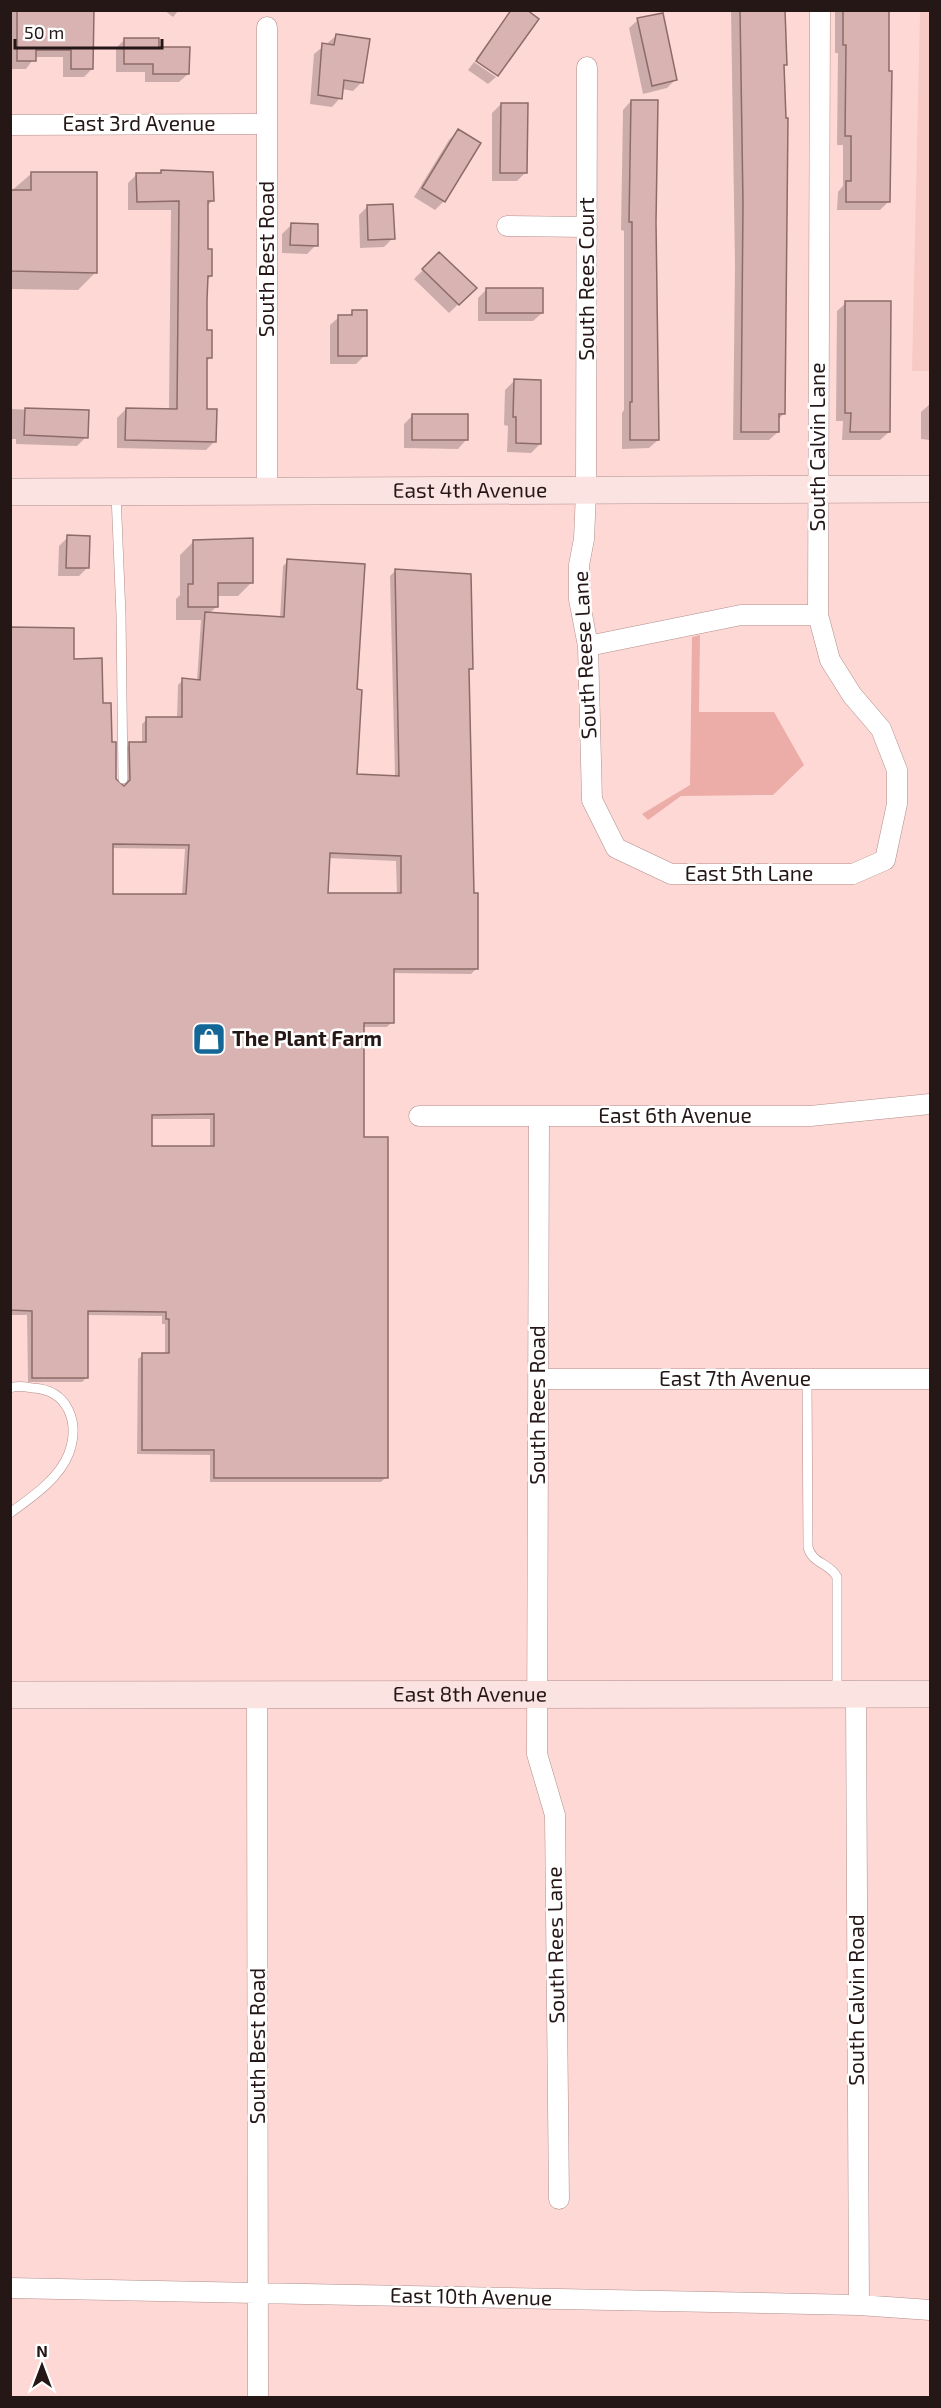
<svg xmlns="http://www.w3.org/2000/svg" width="941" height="2408" font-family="'Exo 2',sans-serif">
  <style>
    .built { fill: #f8cac6 }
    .green { fill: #ecaca7 }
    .shadow { fill: #0003; fill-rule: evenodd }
    .building { fill: #d8b3b1; stroke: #8d6b69; stroke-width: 1.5; fill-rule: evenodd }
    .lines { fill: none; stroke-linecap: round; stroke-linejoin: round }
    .lane-casing { stroke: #b18e8b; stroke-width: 10 }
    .street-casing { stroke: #b18e8b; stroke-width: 21 }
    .secondary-casing { stroke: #b18e8b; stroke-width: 28 }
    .lane { stroke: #fff; stroke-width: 9 }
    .street { stroke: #fff; stroke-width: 20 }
    .secondary { stroke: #fbe3e2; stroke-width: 27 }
    .labels { text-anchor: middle; stroke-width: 5; stroke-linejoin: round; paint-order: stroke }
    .street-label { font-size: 21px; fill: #241716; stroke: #fff }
    .poi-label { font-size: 21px; font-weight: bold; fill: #241716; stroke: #fff; text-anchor: start }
  </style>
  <rect width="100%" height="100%" fill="#fed8d5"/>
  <path class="built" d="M920 11H930V371H912Z"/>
  <path class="green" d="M700 635 699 712H774L804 765 773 795 681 796 648 820 642 814 690 785 692 637Z"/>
  <path class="shadow" d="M10 10H92V69L84 77H63V57H35L26 69H10Z
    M164 10H179L173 17Z
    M511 10 498 74 476 59Z
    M731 10H784V413L778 420V432L769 440H733L735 265Z
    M835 10H888L889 201 880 210H837L838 192 843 186V145H837L838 53H835Z
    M638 20 675 80 667 88 643 94 629 28Z
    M336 36 362 82 353 91 342 89 340 98 332 107 310 104 314 54Z
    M125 39 157 49 188 74 179 82H145V72H116V48Z
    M474 62 496 77 488 84 468 70Z
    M631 101 655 222 658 440 649 448 622 449V413L624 410V231L621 230 623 110Z
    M501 104 526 172 517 181H492V113Z
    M458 131 444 201 435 210 414 197 449 140Z
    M187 171 212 201 206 207V250L211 276 207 280 206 332 211 357 206 362V411L215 441 206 450 117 448V418L126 409 169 410 171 210H128V183L137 174Z
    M31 174 96 272 78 290 10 289V192Z
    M367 207 393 238 384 247 360 248 359 215Z
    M291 225 316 245 307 254 282 253V234Z
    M439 254 475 288 449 313 414 279Z
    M487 289 542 313 533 321H478V298Z
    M846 303 889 432 880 440H842L843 421H836L837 311Z
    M353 311 365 355 356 364H330V325L339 317H348Z
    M514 381 540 444 531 453 507 452 508 426 504 425 505 390Z
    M930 404V440L921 439V412Z
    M10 409 87 412 86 437 77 446 16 444V439H10Z
    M413 415 466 440 458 449 404 448V424Z
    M68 537 88 567 79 576H58L59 546Z
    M194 541 251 583 238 596H217V606L209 614 280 618 283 566 288 561 356 691 355 775 395 777 390 576 395 571 472 668 468 672 476 969 471 974 392 973V1022L387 1027H363V1139L386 1477 381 1482H210V1455L137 1454 138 1359 143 1355H165V1324H162V1316L87 1315V1377L82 1382H28L27 1315H10V629L73 660 101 704 115 780 125 786V749L130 744H142V724L147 719H177L178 685 183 680 197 681 201 620H176V599L180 595V555ZM111 848 185 849 182 895 111 896ZM328 858 396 861 397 895H326ZM151 1119H210V1147H150Z"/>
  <path class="building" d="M17 10H94L93 69H71V50H36V61H17Z
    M511 10H527L539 19 498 76 476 61Z
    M740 10H785L787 65H784L786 118H788L785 414H779V432H741L743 203Z
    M843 10H889V71H892L890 202H846V181H851V136H845L846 45H843Z
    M663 13 677 80 652 86 637 18Z
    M336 34 370 39 363 83 344 80 342 99 318 95 322 43 334 45Z
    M124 38H159V47H190L189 74H153V64H124Z
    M631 100H658L656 222 659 440H630V402H632V222H629Z
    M501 103H528L527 173H500Z
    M458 129 481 143 445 202 422 188Z
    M161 170 213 172 214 201H208V249H212V276H208L207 300V330H212V358H207V409H217L216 442 125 440 126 408 177 409 179 201 137 202 136 173H161Z
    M31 172H97V273L10 271V190H31Z
    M393 204 395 239 368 240 367 205Z
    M291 223 318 224V246L290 245Z
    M439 252 477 288 459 305 422 269Z
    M486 288H543V313H486Z
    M845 301H891L890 432H850L851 413H845Z
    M352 310H367V356H338V315H352Z
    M514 379 541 380V444L516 443V417H513Z
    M25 408 89 410 88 438 24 435Z
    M412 414H468V440H412Z
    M67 535 90 536 89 568H66Z
    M253 538V583H218V607H188V584H193V540Z
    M287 559 365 564 357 689 362 690 357 774 399 776 395 569 471 574 473 669H469L474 893H478V969H394V1023H364V1137H388V1478H214V1450H142V1353H169V1319H166V1312L88 1311V1378H32V1311L10 1310V627L74 628V659L102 658 103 703H111L112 742H116V779L124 786 130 780 129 742H146V717H182V678L200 680 205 612 284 617ZM113 844 189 845 186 894H113ZM330 853 401 856V893H328ZM214 1114V1146H152V1115Z"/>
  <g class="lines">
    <defs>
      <path id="lane" d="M116 494 121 615 123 779
        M807 1379 808 1547C812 1564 830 1563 837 1577V1692
        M10 1388C17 1385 26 1387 33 1388 68 1390 80 1422 69 1453 59 1479 32 1497 10 1513"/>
      <path id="street" d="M587 67 586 492 584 539 579 565V599L588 646 592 800 616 848 671 874H853L885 860 897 804V770L881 729 852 695 830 660 818 615 820 10
        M10 125 267 124
        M507 226 587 227
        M267 491V27
        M588 646 741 615H818
        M419 1116H810L930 1104
        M539 1116 537 1754 555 1815 559 2199
        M539 1379H930
        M257 1695 258 2398
        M856 1695 859 2305
        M10 2288 859 2305 930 2310"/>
      <g id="secondary">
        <path id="s1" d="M10 492 930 489"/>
        <path id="s2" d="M10 1695 930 1694"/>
      </g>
    </defs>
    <use href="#lane" class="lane-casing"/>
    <use href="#street" class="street-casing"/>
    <use href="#secondary" class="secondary-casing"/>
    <use href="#lane" class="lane"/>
    <use href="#street" class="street"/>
    <use href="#secondary" class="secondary"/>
  </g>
  <defs>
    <symbol id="shop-square" viewBox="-11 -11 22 22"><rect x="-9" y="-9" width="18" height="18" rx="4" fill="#146697" stroke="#fff"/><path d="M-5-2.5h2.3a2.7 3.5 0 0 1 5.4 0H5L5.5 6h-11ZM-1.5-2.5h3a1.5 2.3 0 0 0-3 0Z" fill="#fff"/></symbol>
  </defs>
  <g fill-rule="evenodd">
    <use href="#shop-square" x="190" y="1020" width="38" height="38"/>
  </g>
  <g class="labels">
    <g class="street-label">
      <text x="139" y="131">East 3rd Avenue</text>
      <text transform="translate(267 259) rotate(-90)" y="7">South Best Road</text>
      <text transform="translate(587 279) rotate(-90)" y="7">South Rees Court</text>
      <text transform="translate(818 447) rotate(-90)" y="7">South Calvin Lane</text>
      <text dy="7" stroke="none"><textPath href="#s1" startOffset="460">East 4th Avenue</textPath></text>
      <text transform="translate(585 655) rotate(-93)" y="7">South Reese Lane</text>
      <text x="749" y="881">East 5th Lane</text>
      <text x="675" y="1123">East 6th Avenue</text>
      <text x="735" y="1386">East 7th Avenue</text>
      <text transform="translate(538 1405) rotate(-90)" y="7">South Rees Road</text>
      <text dy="7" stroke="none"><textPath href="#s2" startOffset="460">East 8th Avenue</textPath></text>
      <text transform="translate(556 1945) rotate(-91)" y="7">South Rees Lane</text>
      <text transform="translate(857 2000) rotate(-90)" y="7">South Calvin Road</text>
      <text transform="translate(258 2046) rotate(-90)" y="7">South Best Road</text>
      <text transform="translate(471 2297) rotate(1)" y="7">East 10th Avenue</text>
    </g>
    <g class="poi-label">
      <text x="232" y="1046">The Plant Farm</text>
    </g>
  </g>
  <rect width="941" height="2408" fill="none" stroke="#241716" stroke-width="24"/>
  <g transform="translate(42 2366)" stroke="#ffffff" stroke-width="4.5" paint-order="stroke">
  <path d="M0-4.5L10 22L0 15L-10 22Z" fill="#241716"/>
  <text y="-9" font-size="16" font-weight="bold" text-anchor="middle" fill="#241716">N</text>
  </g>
  <path d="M15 39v9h147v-9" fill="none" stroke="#241716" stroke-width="3"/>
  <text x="24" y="39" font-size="18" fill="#241716" stroke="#ffffff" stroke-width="4.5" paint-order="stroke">50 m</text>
</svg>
